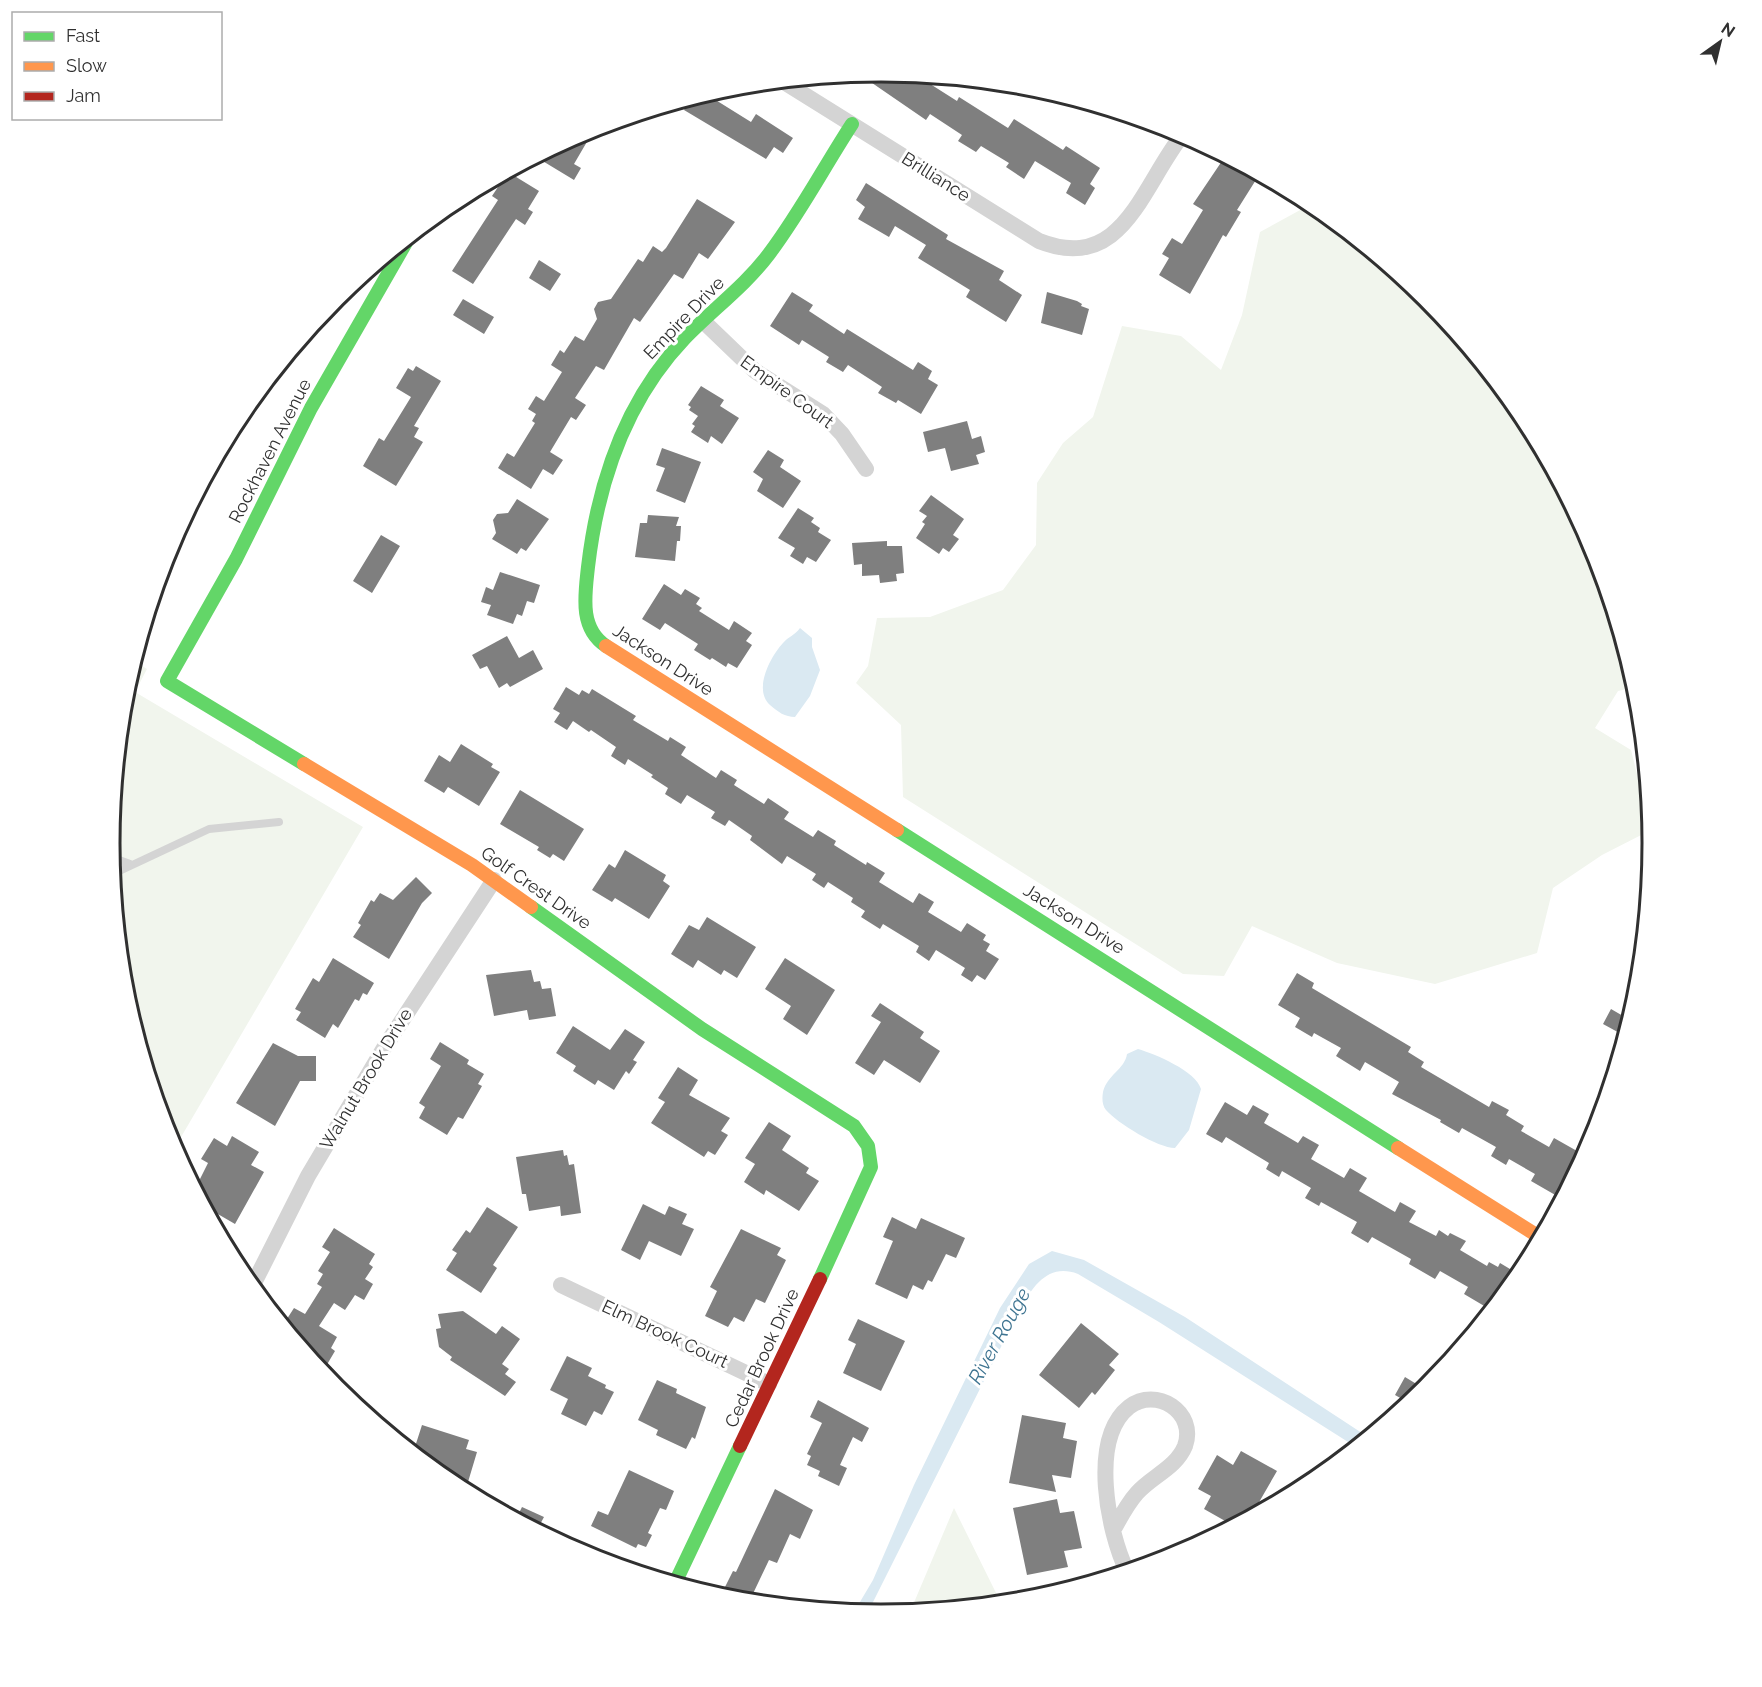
<svg xmlns="http://www.w3.org/2000/svg" width="1762" height="1687" font-family="Raleway,sans-serif">
  <style>
    .green { fill: #f1f5ed }
    .water { fill: #dae9f2 }
    .building { fill: #7f7f7f }
    .lines { fill: none; stroke-linecap: round; stroke-linejoin: round }
    .lane { stroke: #d4d4d4; stroke-width: 8 }
    .street { stroke: #d4d4d4; stroke-width: 16 }
    .fast { stroke: #63d668; stroke-width: 14 }
    .slow { stroke: #ff974d; stroke-width: 14 }
    .jam { stroke: #b3261e; stroke-width: 14 }
    .labels { text-anchor: middle; stroke-width: 6; stroke-linejoin: round; paint-order: stroke }
    .street-label { font-size: 18px; fill: #303030; stroke: #fff }
    .water-label { font-size: 20px; font-style: italic; fill: #3e7491; stroke: #fff }
    .rim { fill: none; stroke: #303030; stroke-width: 3 }
  </style>
  <rect width="100%" height="100%" fill="#fff"/>
  <path class="green" d="M1309 202 1427 298 1523 415 1594 549 1602 575 1598 591 1609 599 1636 687 1618 691 1595 728 1631 750 1651 830 1602 855 1553 888 1537 953 1435 984 1337 963 1252 926 1224 976 1183 974 903 797 901 725 856 683 868 666 877 618 930 617 1003 590 1036 545 1037 483 1063 443 1093 417 1122 326 1181 336 1221 370 1242 315 1260 232 1302 209Z
    M134 661 147 669 135 692 363 827 174 1149 124 994 110 843 124 693Z
    M954 1508 1001 1603 910 1612Z"/>
  <path class="water" d="M800 628 812 638V647L820 670 810 696 795 717C785 717 778 712 770 705 753 690 770 657 783 643 788 637 795 635 800 628Z
    M1138 1049C1155 1054 1196 1071 1201 1089L1189 1130 1175 1148C1158 1148 1117 1123 1106 1110 1102 1105 1102 1098 1103 1092 1107 1075 1125 1069 1127 1054Z
    M1052 1251 1084 1260 1185 1317 1368 1437 1356 1447 1159 1322 1078 1274C1049 1263 1034 1285 1021 1307L867 1614 854 1612 873 1580 914 1485 1000 1308 1029 1264Z"/>
  <path class="building" d="M881 72 916 75 957 101 959 97 1008 128 1014 119 1063 150 1066 146 1100 168 1090 184 1095 188 1085 205 1066 193 1071 183 1035 161 1024 179 1006 167 1009 163 981 146 976 152 958 141 962 135 930 114 926 120 859 74Z
    M706 94 751 122 756 114 793 138 783 153 774 147 766 159 684 110 691 99Z
    M595 128 574 164 581 168 574 180 536 157Z
    M1228 158 1259 175 1237 210 1241 212 1226 237 1223 235 1190 294 1159 275 1169 258 1162 254 1172 238 1182 244 1203 210 1193 204 1222 161 1225 162Z
    M508 172 539 191 528 209 533 212 525 225 516 219 473 284 452 271 498 200 492 196Z
    M866 183 948 235 946 239 1004 271 999 280 1022 295 1006 322 966 297 970 290 918 258 926 245 895 226 889 237 858 219 865 207 856 200Z
    M697 199 735 222 708 259 699 253 683 279 674 274 640 322 634 318 604 370 596 366 575 398 586 405 576 420 571 417 550 452 563 460 553 475 543 469 531 489 498 468 507 453 514 457 535 423 532 421 536 414 528 409 536 396 544 401 562 372 551 365 560 350 564 353 575 336 584 341 597 319 594 309 598 302 611 299 638 259 643 262 653 246 662 252 666 248Z
    M539 260 561 274 550 291 529 278Z
    M792 292 813 305 809 311 844 334 847 329 913 370 918 362 932 371 928 379 938 385 921 414 898 400 896 403 878 393 882 387 848 365 843 372 826 362 829 357 802 340 799 345 770 326Z
    M1047 292 1077 301 1082 304 1081 306 1089 309 1082 335 1041 323Z
    M463 299 494 317 484 334 453 315Z
    M416 366 441 381 414 426 419 428 414 437 423 442 396 486 363 466 379 438 384 441 411 397 396 388 408 368 413 371Z
    M701 386 724 400 720 406 739 418 722 444 711 436 708 443 691 432 695 426 692 424 698 416 689 410 691 407 688 405Z
    M967 421 972 439 981 436 985 452 976 455 979 464 951 471 945 448 928 452 923 432Z
    M662 448 701 462 685 503 656 491 665 468 656 465Z
    M768 450 784 460 780 467 801 481 783 508 757 491 763 479 753 472Z
    M931 495 964 519 953 535 959 539 949 552 943 548 939 554 916 538 925 524 922 522 927 516 919 511Z
    M517 499 549 519 526 551 521 548 517 554 492 539 496 533 493 520 497 514 508 513Z
    M798 508 814 518 811 522 820 528 818 532 831 540 816 562 807 557 803 564 790 556 795 548 778 538Z
    M648 515 679 517 676 526H681L680 541H677L675 561 635 557 640 523H647Z
    M381 535 400 546 372 593 353 581Z
    M887 541V546H902L904 573 896 574 897 581 880 583 879 575 862 576V564L854 565 852 543Z
    M500 572 540 585 534 603 527 601 522 616 517 614 513 624 487 615 491 605 481 602 486 587 493 590Z
    M664 584 681 595 685 589 700 598 696 604 702 608 699 611 729 630 734 621 752 633 746 641 752 645 737 668 728 663 726 667 712 658 710 660 694 650 698 644 665 623 660 630 642 619Z
    M507 636 519 658 533 650 543 669 510 687 507 683 499 688 487 666 480 669 472 655Z
    M566 687 579 695 582 690 589 694 592 689 636 716 633 720 668 741 670 737 686 747 681 755 716 778 721 770 737 780 734 785 764 804 768 798 789 812 784 819 813 837 818 830 836 841 834 845 866 865 867 862 885 873 879 882 913 903 919 893 934 902 928 912 961 932 967 923 986 935 983 940 990 944 986 951 999 959 985 980 977 975 972 982 961 975 965 968 936 950 929 961 916 952 919 946 883 924 880 929 861 917 865 911 851 902 853 898 828 882 824 888 812 880 816 874 787 856 782 864 750 840 752 836 729 820 725 826 711 818 715 812 687 795 681 804 665 794 668 788 651 777 653 775 628 759 625 765 611 756 616 747 591 730 589 732 573 721 567 730 554 722 560 713 553 709Z
    M461 744 493 764 491 767 500 772 479 806 448 787 444 793 424 781 439 755 450 762Z
    M520 790 584 829 564 861 553 854 550 858 537 850 539 847 500 824Z
    M625 850 666 875 663 881 670 886 649 919 615 898 612 902 592 890 609 864 615 868Z
    M416 877 432 893 422 903 389 959 353 937 361 925 358 923 371 900 374 902 380 893 393 900Z
    M707 917 756 947 737 978 724 970 721 975 698 960 693 968 671 954 689 925 699 930Z
    M333 958 374 983 367 995 363 993 359 1001 355 999 338 1028 333 1024 325 1038 296 1020 301 1012 295 1009 313 978 319 982Z
    M785 958 835 990 807 1035 783 1019 791 1006 765 989Z
    M531 970 534 982 540 981 542 989 551 988 556 1016 529 1020 527 1010 494 1016 486 975Z
    M1297 973 1314 983 1312 988 1411 1047 1408 1052 1424 1062 1421 1067 1489 1107 1492 1101 1509 1110 1506 1115 1524 1126 1521 1131 1549 1147 1554 1138 1577 1151 1572 1160 1576 1163 1557 1196 1531 1181 1535 1174 1509 1159 1506 1165 1491 1156 1496 1147 1462 1128 1459 1133 1440 1122 1441 1120 1392 1094 1399 1082 1365 1062 1360 1071 1336 1056 1341 1048 1314 1033 1312 1037 1295 1027 1300 1018 1278 1005Z
    M880 1003 924 1032 920 1038 940 1051 920 1083 884 1060 874 1075 855 1063 881 1022 871 1016Z
    M1611 1009 1630 1020 1625 1036 1603 1024Z
    M573 1026 610 1050 625 1029 645 1042 633 1060 637 1062 629 1074 626 1071 614 1090 598 1080 595 1085 573 1071 576 1066 556 1053Z
    M440 1042 469 1060 467 1064 484 1074 478 1084 482 1086 463 1119 458 1117 447 1135 419 1118 425 1107 419 1103 441 1066 430 1059Z
    M273 1043 298 1056H316V1081H300L275 1126 236 1103Z
    M678 1067 698 1080 689 1095 730 1118 721 1131 728 1135 715 1155 708 1151 704 1157 651 1123 665 1102 658 1098Z
    M1225 1102 1247 1115 1253 1105 1269 1114 1264 1123 1298 1143 1303 1136 1319 1145 1311 1159 1344 1178 1350 1168 1367 1178 1359 1191 1395 1212 1400 1202 1416 1211 1409 1222 1436 1236 1439 1230 1448 1236 1450 1233 1466 1241 1460 1250 1487 1266 1489 1262 1498 1267 1500 1263 1515 1272 1496 1304 1491 1310 1464 1294 1468 1287 1440 1271 1435 1279 1409 1264 1411 1259 1372 1237 1368 1243 1351 1233 1357 1222 1321 1202 1319 1206 1305 1198 1311 1188 1282 1171 1279 1177 1266 1169 1269 1163 1226 1137 1222 1143 1206 1134Z
    M769 1122 791 1136 782 1150 809 1168 806 1173 819 1181 799 1211 766 1190 764 1195 744 1182 755 1164 745 1158Z
    M232 1136 259 1152 251 1165 264 1172 235 1224 204 1206 195 1189 208 1163 201 1159 214 1138 227 1146Z
    M563 1150 564 1156 567 1155 569 1165 574 1164 581 1213 561 1216 560 1206 529 1211 526 1194H522L516 1157Z
    M643 1204 665 1215 669 1206 687 1214 682 1224 694 1229 681 1256 649 1241 640 1260 621 1250Z
    M487 1207 518 1227 493 1265 497 1268 481 1293 446 1270 457 1253 452 1250 466 1230 470 1233Z
    M892 1217 916 1229 921 1218 965 1238 956 1258 946 1254 932 1282 928 1280 923 1290 913 1285 907 1299 875 1284 893 1241 883 1237Z
    M334 1228 375 1254 369 1264 373 1267 365 1279 373 1284 364 1300 355 1295 345 1310 334 1303 319 1326 337 1337 331 1348 335 1351 322 1373 283 1325 294 1308 305 1314 322 1287 317 1284 323 1274 318 1271 330 1252 322 1247Z
    M741 1229 781 1248 777 1255 786 1260 765 1303 756 1299 744 1322 734 1317 728 1327 705 1316 717 1291 710 1287Z
    M463 1311 496 1334 502 1326 520 1339 502 1364 509 1369 505 1374 516 1382 505 1396 450 1360 452 1357 439 1347 436 1329 441 1328 438 1314Z
    M858 1319 905 1341 881 1391 843 1373 856 1344 848 1340Z
    M1081 1323 1119 1354 1109 1365 1115 1370 1095 1395 1092 1392 1079 1408 1039 1375Z
    M567 1356 592 1368 588 1376 606 1385 605 1388 614 1392 602 1415 594 1411 586 1426 561 1414 568 1399 550 1390Z
    M1405 1377 1423 1388 1409 1403 1395 1395Z
    M657 1380 677 1389 676 1393 706 1407 695 1439 692 1437 686 1449 656 1435 658 1430 638 1420Z
    M818 1400 869 1428 862 1442 853 1437 840 1465 847 1468 839 1486 818 1476 820 1471 807 1465 811 1456 807 1454 822 1423 810 1417Z
    M1022 1415 1066 1423 1063 1438 1077 1441 1071 1478 1052 1475 1056 1492 1009 1483Z
    M422 1425 469 1440 466 1449 477 1452 468 1482 457 1479 455 1486 452 1485 413 1453Z
    M1241 1451 1277 1471 1251 1516 1234 1526 1204 1509 1211 1496 1198 1489 1217 1455 1233 1465Z
    M629 1470 674 1491 666 1510 660 1508 648 1533 652 1535 646 1547 638 1544 636 1548 591 1526 598 1511 608 1515Z
    M775 1489 813 1510 800 1539 790 1534 777 1563 769 1560 749 1602 729 1600 730 1597 722 1593 733 1571 736 1572Z
    M1057 1499 1060 1513 1074 1511 1082 1548 1064 1551 1068 1567 1027 1575 1013 1508Z
    M522 1507 544 1517 537 1530 516 1519Z"/>
  <g class="lines">
    <path class="lane" d="M111 857 130 864
      M113 874 209 829 279 822"/>
    <path class="street" d="M784 82 1039 241C1123 274 1141 187 1183 134
      M703 321 755 371 823 414 842 434 866 469
      M561 1285 769 1384
      M252 1287 308 1176 384 1048 494 880
      M1115 1527C1121 1516 1128 1503 1137 1493 1152 1476 1176 1468 1185 1446 1197 1412 1156 1386 1129 1407 1089 1439 1108 1532 1127 1571"/>
    <path class="fast" d="M606 646C579 628 585 595 588 567 598 481 625 401 685 338 713 309 745 286 769 254 800 213 824 167 852 124
      M304 764 167 681 236 559 311 408 408 239
      M897 830 1398 1148
      M531 907 702 1029 854 1126 868 1146 871 1167 820 1279
      M675 1583 740 1446"/>
    <path class="slow" d="M606 646 897 830
      M304 764 472 865 531 907
      M1398 1148 1541 1238"/>
    <path class="jam" d="M740 1446 820 1279"/>
  </g>
  <g class="labels">
    <g class="street-label">
      <text transform="translate(936 177) rotate(32)" y="6">Brilliance</text>
      <text transform="translate(684 318) rotate(-46)" y="6">Empire Drive</text>
      <text transform="translate(787 392) rotate(36)" y="6">Empire Court</text>
      <text transform="translate(270 451) rotate(-63)" y="6">Rockhaven Avenue</text>
      <text transform="translate(663 660) rotate(33)" y="6">Jackson Drive</text>
      <text transform="translate(536 888) rotate(35)" y="6">Golf Crest Drive</text>
      <text transform="translate(1074 919) rotate(32)" y="6">Jackson Drive</text>
      <text transform="translate(366 1079) rotate(-59)" y="6">Walnut Brook Drive</text>
      <text transform="translate(665 1334) rotate(25)" y="6">Elm Brook Court</text>
      <text transform="translate(762 1358) rotate(-65)" y="6">Cedar Brook Drive</text>
    </g>
    <g class="water-label">
      <text transform="translate(999 1336) rotate(-61)" y="7">River Rouge</text>
    </g>
  </g>
  <path d="M0 0H1762V1687H0ZM120 843a761 761 0 1 1 1522 0a761 761 0 1 1-1522 0Z" fill="#fff" fill-rule="evenodd"/>
  <path class="rim" d="M120 843a761 761 0 1 1 1522 0a761 761 0 1 1-1522 0Z"/>
  <rect x="12" y="12" width="210" height="108" fill="#ffffff" stroke="#acacac" stroke-width="1.5"/>
  <rect x="24" y="32" width="30" height="9" fill="#63d668" stroke="#acacac" stroke-width="1.5"/>
  <text x="66" y="42" font-size="18" fill="#303030">Fast</text>
  <rect x="24" y="62" width="30" height="9" fill="#ff974d" stroke="#acacac" stroke-width="1.5"/>
  <text x="66" y="72" font-size="18" fill="#303030">Slow</text>
  <rect x="24" y="92" width="30" height="9" fill="#b3261e" stroke="#acacac" stroke-width="1.5"/>
  <text x="66" y="102" font-size="18" fill="#303030">Jam</text>
  <g transform="translate(1720 42) rotate(34)" stroke="#ffffff" stroke-width="4.5" paint-order="stroke">
  <path d="M0-4.5L10 22L0 15L-10 22Z" fill="#303030"/>
  <text y="-9" font-size="16" font-weight="bold" text-anchor="middle" fill="#303030">N</text>
  </g>
</svg>
